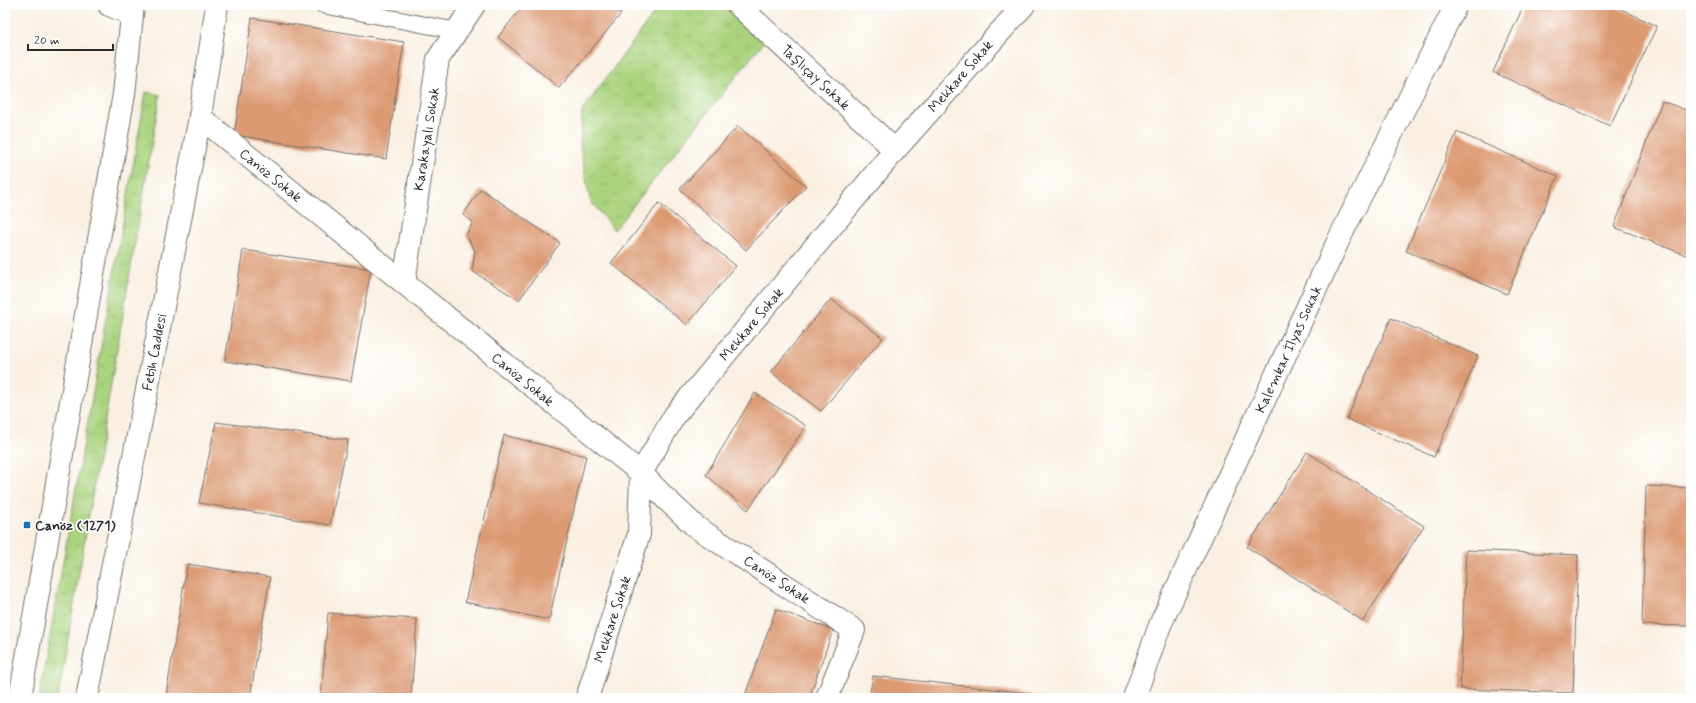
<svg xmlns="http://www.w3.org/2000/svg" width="1696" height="703" font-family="Mynerve,sans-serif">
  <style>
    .grass { fill: url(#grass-tufts); stroke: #6a7f54 }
    .building { fill: #dc9a73 }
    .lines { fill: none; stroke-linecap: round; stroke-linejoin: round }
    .lane-casing { stroke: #73706b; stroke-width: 18 }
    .street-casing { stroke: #73706b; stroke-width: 24 }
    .primary-casing { stroke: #73706b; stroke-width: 24 }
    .lane { stroke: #fff; stroke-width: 16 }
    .street { stroke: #fff; stroke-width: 22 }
    .primary { stroke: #fff; stroke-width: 22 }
    .poi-dot { fill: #1f6fb2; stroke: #fff; stroke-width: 1.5 }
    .labels { text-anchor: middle; stroke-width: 3.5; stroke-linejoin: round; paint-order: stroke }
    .street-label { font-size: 14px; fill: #2b2b2b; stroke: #fff }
    .poi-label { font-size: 14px; font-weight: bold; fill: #2b2b2b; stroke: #fff; text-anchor: start }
  </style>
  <defs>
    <pattern id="grass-tufts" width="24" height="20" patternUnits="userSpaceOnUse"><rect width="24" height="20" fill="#aad37e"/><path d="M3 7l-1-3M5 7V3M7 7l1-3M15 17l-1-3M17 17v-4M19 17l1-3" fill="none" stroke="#92b56d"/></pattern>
  </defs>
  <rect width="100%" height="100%" fill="#fff"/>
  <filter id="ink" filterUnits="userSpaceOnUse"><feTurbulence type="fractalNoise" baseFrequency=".025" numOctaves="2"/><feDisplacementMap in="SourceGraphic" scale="8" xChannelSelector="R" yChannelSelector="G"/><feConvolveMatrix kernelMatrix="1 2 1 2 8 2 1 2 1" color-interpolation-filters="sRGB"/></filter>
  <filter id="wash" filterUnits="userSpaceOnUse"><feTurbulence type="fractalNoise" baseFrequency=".012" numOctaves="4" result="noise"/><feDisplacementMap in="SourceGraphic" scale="16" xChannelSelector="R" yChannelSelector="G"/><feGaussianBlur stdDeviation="0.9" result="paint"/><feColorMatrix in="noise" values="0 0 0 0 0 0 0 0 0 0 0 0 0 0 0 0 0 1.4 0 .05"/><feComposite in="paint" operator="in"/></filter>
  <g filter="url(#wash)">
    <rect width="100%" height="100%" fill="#f9f0e2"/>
    <path class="grass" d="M660 5H725L766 39 614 230 590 200 580 147 582 111Z
      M146 92 160 95 58 698H39Z"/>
    <g id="blocks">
      <path class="building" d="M524 5H609L621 14 559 88 498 37Z
        M1524 5H1612L1657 26 1610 126 1493 72Z
        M252 18 404 42 386 159 234 135Z
        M1662 101 1691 112V257L1614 227Z
        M738 126 806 186 746 250 680 189Z
        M1457 132 1558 176 1507 294 1406 251Z
        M481 189 560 243 519 300 472 271 475 251 466 235 473 222 463 215Z
        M659 203 736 266 687 325 611 263Z
        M243 250 371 269 351 381 225 361Z
        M831 299 883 338 821 411 771 372Z
        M1391 318 1478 356 1434 457 1347 419Z
        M755 393 806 426 748 510 706 475Z
        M216 422 348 440 330 525 199 503Z
        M504 435 586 456 549 620 465 602Z
        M1307 452 1424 526 1363 621 1247 547Z
        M1646 486 1691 488V626L1642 625Z
        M1466 550 1578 555 1573 693 1460 689Z
        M187 564 270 577 250 698H177L166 696Z
        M776 609 833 630 809 698H744Z
        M328 613 417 619 411 698H321Z
        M873 676 1020 692 1048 698H869Z"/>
    </g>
  </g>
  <g filter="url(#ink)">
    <use href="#blocks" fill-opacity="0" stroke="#73706b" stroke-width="1"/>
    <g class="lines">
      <defs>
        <path id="lane" d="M323 5 457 31"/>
        <path id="street" d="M109 5 131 14
          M738 5 895 150
          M200 117 404 283 641 473 666 499 696 527 854 630 827 698
          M404 283 438 59 474 5
          M587 698 639 534 641 473 675 415 895 150 1024 5
          M1134 698 1160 625 1339 239 1456 5"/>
        <path id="primary" d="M20 698 124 94 133 5
          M87 698 200 117 217 5"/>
      </defs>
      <use href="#lane" class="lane-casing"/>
      <use href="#street" class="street-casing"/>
      <use href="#primary" class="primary-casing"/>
      <use href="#lane" class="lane"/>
      <use href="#street" class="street"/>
      <use href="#primary" class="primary"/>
    </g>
  </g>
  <rect class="poi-dot" x="23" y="521" width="8" height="8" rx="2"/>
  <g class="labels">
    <g class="street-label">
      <text transform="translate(960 76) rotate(-49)" y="5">Mekkare Sokak</text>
      <text transform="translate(816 77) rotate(43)" y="5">Taşlıçay Sokak</text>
      <text transform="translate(426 139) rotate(-81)" y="5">Karakayalı Sokak</text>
      <text transform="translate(271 175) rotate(39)" y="5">Canöz Sokak</text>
      <text transform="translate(751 324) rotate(-50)" y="5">Mekkare Sokak</text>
      <text transform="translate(1288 349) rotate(-65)" y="5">Kalemkar İlyas Sokak</text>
      <text transform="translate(154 352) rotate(-79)" y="5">Fetih Caddesi</text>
      <text transform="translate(523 379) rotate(39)" y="5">Canöz Sokak</text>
      <text transform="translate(777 579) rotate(33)" y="5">Canöz Sokak</text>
      <text transform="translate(612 619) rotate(-72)" y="5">Mekkare Sokak</text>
    </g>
    <g class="poi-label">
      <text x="35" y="530">Canöz (1271)</text>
    </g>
  </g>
  <rect width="1696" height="703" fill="none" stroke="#fff" stroke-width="20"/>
  <path d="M28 44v6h85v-6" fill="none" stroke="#2b2b2b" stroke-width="2"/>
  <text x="34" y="44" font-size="12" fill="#2b2b2b" stroke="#ffffff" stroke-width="3" paint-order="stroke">20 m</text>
</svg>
